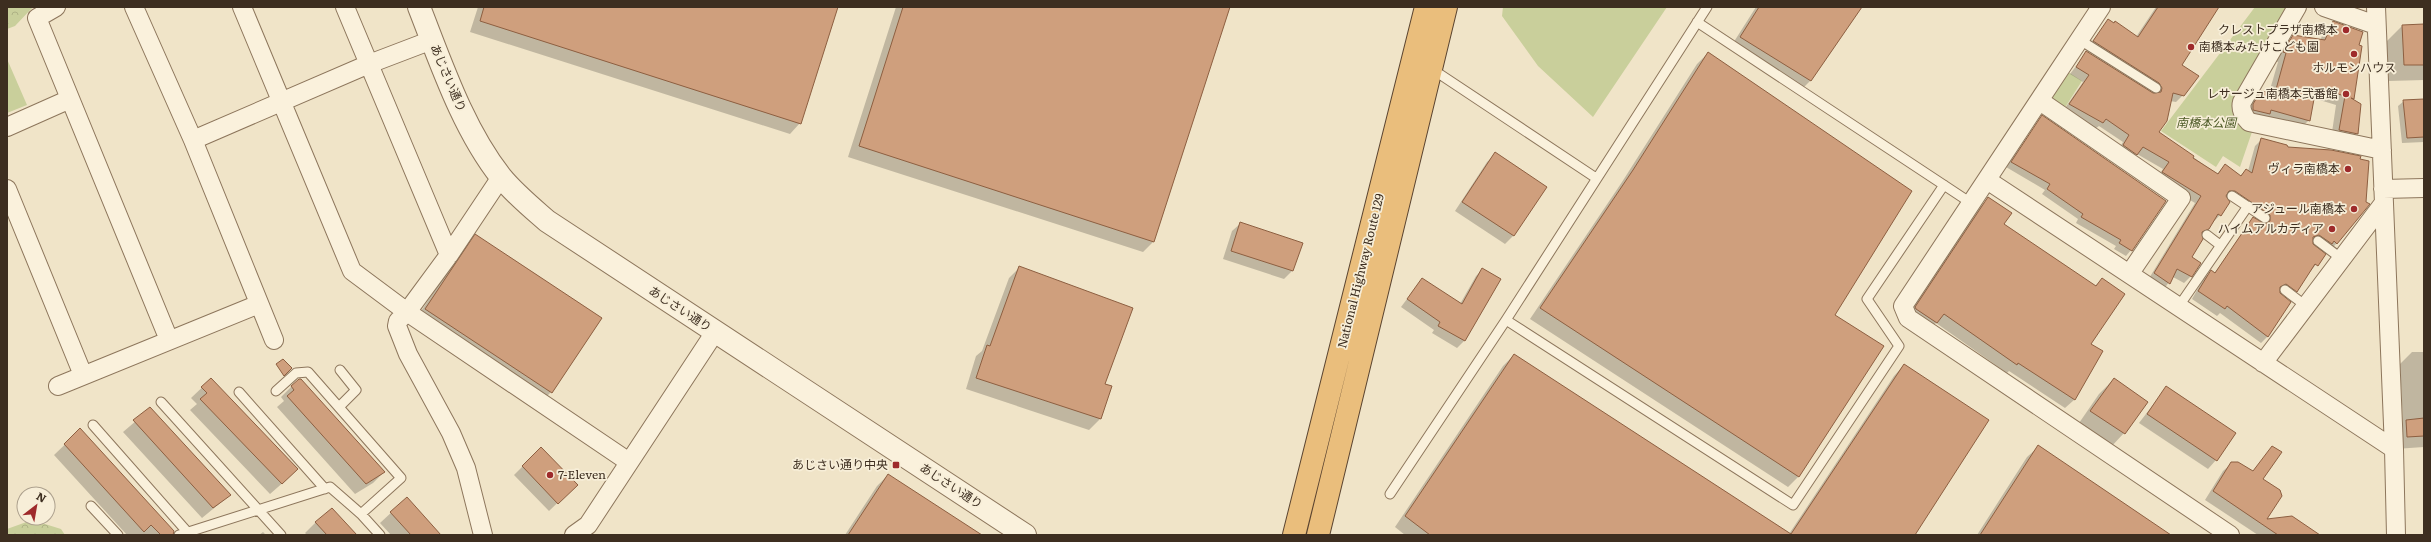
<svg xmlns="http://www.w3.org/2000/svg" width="2431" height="542" font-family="Literata,'Noto Sans JP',serif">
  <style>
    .green { fill: #c9cf9b }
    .forest { fill: url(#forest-crowns) }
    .shadow { fill: #0003 }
    .building { fill: #cf9f7d; stroke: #8d5f41 }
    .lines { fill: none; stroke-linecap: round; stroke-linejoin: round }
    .service-casing { stroke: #8d765c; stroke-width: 11 }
    .minor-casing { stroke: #8d765c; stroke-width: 20 }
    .tertiary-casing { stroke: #8d765c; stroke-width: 24 }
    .trunk-casing { stroke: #5b4430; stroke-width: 24 }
    .service { stroke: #faf1dc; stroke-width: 9 }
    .minor { stroke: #faf1dc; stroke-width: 18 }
    .tertiary { stroke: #faf1dc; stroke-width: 22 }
    .trunk { stroke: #eabe7c; stroke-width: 22 }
    .poi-dot { fill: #9e2a2b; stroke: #f7eed8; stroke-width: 1.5 }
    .labels { text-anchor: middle; stroke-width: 3.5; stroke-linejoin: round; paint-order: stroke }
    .poi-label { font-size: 12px; fill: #3d2e20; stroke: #f7eed8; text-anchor: end }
    .street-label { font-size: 12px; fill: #3d2e20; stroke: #f7eed8 }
    .park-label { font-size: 12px; font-style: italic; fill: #4d5a26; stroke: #f7eed8 }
  </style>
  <defs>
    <pattern id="forest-crowns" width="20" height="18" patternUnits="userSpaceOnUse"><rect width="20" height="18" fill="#c9cf9b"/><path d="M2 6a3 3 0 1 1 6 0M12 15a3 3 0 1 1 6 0" fill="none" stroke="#aeb285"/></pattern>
  </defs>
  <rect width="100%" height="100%" fill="#f0e4c8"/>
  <path class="green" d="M1503 7H1667L1593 117 1538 66 1502 16Z
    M2255 7H2291L2237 103 2253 129 2240 167 2223 156 2216 167 2161 131Z
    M7 59 27 105 7 113Z
    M2068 72 2082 81 2064 109 2054 103 2052 95Z"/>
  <path class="forest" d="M7 7H33L15 26 7 29Z
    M32 520 61 529 65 535H7V529Z"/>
  <path class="shadow" d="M478 7H837L800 123 790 134 470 32Z
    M896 7H1229L1154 241 1143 252 848 157Z
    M1756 7H1861L1811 80 1800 91 1730 48Z
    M2156 7H2218L2181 65 2183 95 2176 102 2170 101 2158 132 2217 174 2225 165 2240 176 2246 170 2248 171 2255 146 2262 139 2337 243 2330 250H2324L2312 242V244L2324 254 2290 298 2279 291 2268 336 2261 343 2220 313 2217 316 2192 299 2204 278 2211 272 2214 274 2247 226 2253 219 2263 224 2262 220 2228 197 2225 198 2220 215 2201 235 2191 257V276L2184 283 2173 277 2163 290 2148 280 2195 203 2156 180 2163 169 2137 154 2130 161 2117 152 2123 142 2099 126 2095 129 2063 111 2083 82 2070 74 2087 52 2155 94 2152 90 2087 48 2108 21 2136 37Z
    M2333 22 2357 46 2352 99 2357 134 2348 143 2331 139 2336 105 2313 98 2309 120 2300 129 2244 117 2252 101 2261 92 2269 93 2278 62 2275 61 2284 45 2294 36 2320 41 2324 31Z
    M2424 25V80L2389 81 2386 42 2402 26Z
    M1708 53 1834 315 1799 476 1788 487 1530 319 1622 182 1697 64Z
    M2424 100V142L2402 143 2398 106 2404 101Z
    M2042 117 2131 250 2126 256 2114 249 2116 246 2076 223 2078 219 2042 194 2045 190 2006 167Z
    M1496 154 1546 187 1513 236 1505 244 1455 211 1487 162Z
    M1988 199 2003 224 2095 286 2102 279 2090 344 2101 351 2074 400 2065 408 2009 371 2007 373 1936 323 1928 331 1907 316 1980 207Z
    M1241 223 1301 243 1292 271 1284 279 1223 259 1232 231Z
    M476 236 551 392 540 403 415 320 465 246Z
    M1020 267 1103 384 1111 387 1100 419 1089 430 966 389 976 356 982 351 1009 278Z
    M1483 269 1464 341 1457 348 1432 333 1434 330 1401 307 1422 279 1460 304 1476 276Z
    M2412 352H2424V447L2395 449 2394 433 2403 424 2400 364Z
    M1514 355 1789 534 1894 376 1904 365 1914 535H1405L1395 527 1503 366Z
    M211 379 286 480 270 494 190 410 197 404 191 398Z
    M2114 379 2124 433 2110 448 2077 426 2099 394Z
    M292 386 384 472 373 483 355 494 277 407 284 401 281 397Z
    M2166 388 2216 460 2208 469 2139 423Z
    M150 409 230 495 202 518 123 432Z
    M80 430 173 535H127L54 455Z
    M2038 447 2169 535H1977L2027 457Z
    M2273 447 2262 479 2265 520 2318 535H2258L2205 500 2223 471 2232 463 2252 472Z
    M541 448 576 485 549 511 514 475Z
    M888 475 974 535H845L877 486Z
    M407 498 440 535H391L380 523Z
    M316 522 356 535H307L305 533Z
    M263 532 266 535H259Z"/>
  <path class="building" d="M484 7H838L801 124 480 21Z
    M903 7H1230L1154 242 859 146Z
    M1759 7H1862L1811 81 1740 37Z
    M2158 7H2219L2182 65 2199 76 2184 96 2173 93 2167 121 2159 132 2194 156 2193 158 2218 174 2225 164 2241 176 2246 169 2252 173 2261 138 2287 145 2288 147 2331 150 2361 156 2360 159 2369 161 2366 202 2370 204 2337 244 2334 241 2332 244 2319 235 2313 237V244L2326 254 2318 266 2315 264 2297 292 2286 284 2280 287V293L2291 302 2268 337 2227 306 2225 309 2198 291 2211 270 2215 273 2253 217 2265 224 2270 221V215L2235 191H2229L2226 196 2230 202 2221 216 2218 214 2209 229 2202 232 2203 239 2192 257 2201 263 2192 277 2177 269 2170 284 2154 273 2201 196 2162 172 2169 162 2143 147 2137 155 2123 145 2129 135 2106 119 2103 123 2069 104 2089 75 2076 67 2086 51 2153 93 2161 92 2162 88 2159 83 2093 41 2108 19 2114 23 2115 21 2138 37Z
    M2333 21 2363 32 2359 45 2362 46 2354 99 2351 98 2361 104 2358 134 2339 130 2345 96 2316 88 2310 121 2271 110 2270 114 2253 110V104L2261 91 2275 93 2286 53 2283 52 2293 35 2325 40Z
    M2424 24V65H2404L2402 25Z
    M1708 52 1912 191 1835 315 1884 346 1799 477 1540 308 1633 170Z
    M2424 99V137L2407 138 2403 100Z
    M2042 115 2166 201 2132 251 2119 243 2121 240 2081 217 2083 214 2047 189 2050 184 2011 162Z
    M1495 152 1547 187 1514 236 1462 202Z
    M1988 197 2012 213 2004 224 2096 286 2102 278 2125 294 2091 344 2103 351 2075 400 2018 363 2017 365 1944 314 1937 323 1916 309 1915 307Z
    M1240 222 1303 243 1293 271 1231 251Z
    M475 234 602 318 552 393 425 309Z
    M1019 266 1133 308 1105 384 1112 386 1101 419 976 378 987 345 990 346Z
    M1482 268 1501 279 1465 341 1438 326 1440 322 1407 299 1422 278 1462 304Z
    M1514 354 1791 534 1904 364 1989 420 1915 535H1430L1405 516Z
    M283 359 292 368 284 376 276 364Z
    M211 378 298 469 282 484 200 399 207 393 201 387Z
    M2114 378 2148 402 2125 434 2090 411Z
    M299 379H301L385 472 366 484 287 396 294 390 291 386Z
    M2166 386 2236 433 2217 461 2147 414Z
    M150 407 231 495 213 508 133 420Z
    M2424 418V436L2407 437 2406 420Z
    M80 428 174 531 173 535H161L151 525 144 532 64 444Z
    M2038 445 2171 535H1980Z
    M2272 446 2282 452 2263 479 2280 490 2282 496 2267 519 2292 516 2320 535H2278L2213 491 2231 462H2238L2253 471Z
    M541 447 578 485 558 504 522 466Z
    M888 474 982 535H848Z
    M407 497 441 535H411L390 512Z
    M332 508 357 535H327L315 522Z"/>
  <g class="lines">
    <defs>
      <path id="service" d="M1697 22 1971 203
        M2080 40 2156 88
        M1432 69 1596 178
        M2232 196 2265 218
        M2207 235 2220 245
        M2318 241 2342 259
        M2285 290 2306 306
        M2179 306 2248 206
        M1506 320 1793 505 1899 346 1867 299 1944 185
        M276 391 296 373 308 372 401 478 361 514
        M239 392 325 489
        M161 402 281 535
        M339 407 356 390 340 370
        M93 425 190 535
        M1390 494 1506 320 1707 7
        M91 506 118 535
        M179 535 330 487 361 514 380 535"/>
      <path id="minor" d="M56 7 37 18 169 340
        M134 7 193 140 274 340
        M242 7 352 271 407 312 629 462
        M345 7 449 255
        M2101 7 1903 306 1908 318 2230 535
        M2297 7 2242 102C2240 109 2244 117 2249 122L2382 150
        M2324 7 2376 25
        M2376 7 2394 449 2396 535
        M2040 101 2181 198 2130 273
        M7 127 70 99
        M193 140 369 64 432 40
        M1987 180 2394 449
        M7 189 83 375
        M2383 189 2424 188
        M2263 363 2383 204
        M58 386 259 304
        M483 535 466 468 451 433 408 354 397 326 398 321 407 312 449 255 501 177
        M574 535 588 525 715 332"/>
      <path id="tertiary" d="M419 7C441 63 463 129 501 177 514 193 531 207 547 221L1025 535"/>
      <path id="trunk" d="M1294 535 1426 7
        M1318 535 1446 7"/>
    </defs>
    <use href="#service" class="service-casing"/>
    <use href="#minor" class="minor-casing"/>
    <use href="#tertiary" class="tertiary-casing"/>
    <use href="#trunk" class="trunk-casing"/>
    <use href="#service" class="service"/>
    <use href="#minor" class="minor"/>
    <use href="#tertiary" class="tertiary"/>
    <use href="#trunk" class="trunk"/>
  </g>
  <g class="poi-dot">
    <circle cx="2346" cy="30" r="4"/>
    <circle cx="2191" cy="47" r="4"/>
    <circle cx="2354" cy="54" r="4"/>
    <circle cx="2346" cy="94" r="4"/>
    <circle cx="2348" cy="169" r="4"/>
    <circle cx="2354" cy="209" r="4"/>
    <circle cx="2332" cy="229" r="4"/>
    <rect x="892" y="461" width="8" height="8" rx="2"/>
    <circle cx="550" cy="475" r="4"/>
  </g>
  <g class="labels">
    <g class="poi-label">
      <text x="2338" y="34">クレストプラザ南橋本</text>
      <text x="2199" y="51" text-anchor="start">南橋本みたけこども園</text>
      <text x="2354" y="72" text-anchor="middle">ホルモンハウス</text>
      <text x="2338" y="98">レサージュ南橋本弐番館</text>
      <text x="2340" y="173">ヴィラ南橋本</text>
      <text x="2346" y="213">アジュール南橋本</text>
      <text x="2324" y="233">ハイムアルカディア</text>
      <text x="888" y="469">あじさい通り中央</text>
      <text x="558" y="479" text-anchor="start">7-Eleven</text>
    </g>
    <g class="street-label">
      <text transform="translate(448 78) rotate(67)" y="4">あじさい通り</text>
      <text transform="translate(1361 271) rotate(-76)" y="4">National Highway Route 129</text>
      <text transform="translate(680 309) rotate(33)" y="4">あじさい通り</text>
      <text transform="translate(951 486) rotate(33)" y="4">あじさい通り</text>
    </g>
    <g class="park-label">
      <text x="2206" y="127">南橋本公園</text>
    </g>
  </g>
  <rect width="2431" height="542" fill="none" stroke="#3d2e20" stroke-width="16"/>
  <g transform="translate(36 506) rotate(31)"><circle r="19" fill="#f7eed8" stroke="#ada18e"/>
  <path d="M0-3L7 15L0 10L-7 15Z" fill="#9e2a2b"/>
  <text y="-6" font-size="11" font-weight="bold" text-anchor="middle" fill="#3d2e20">N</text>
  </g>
</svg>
